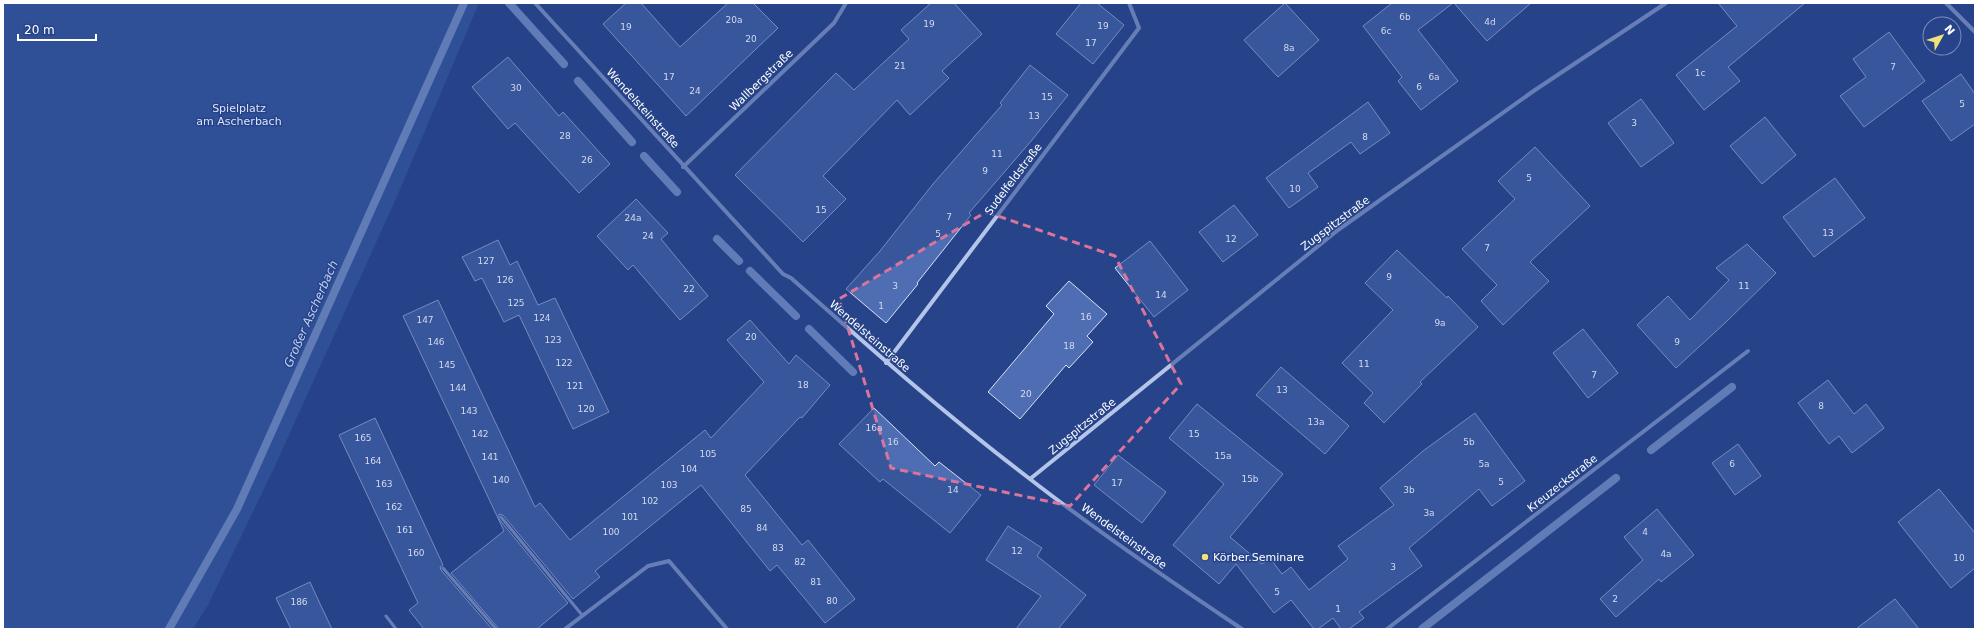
<svg xmlns="http://www.w3.org/2000/svg" width="1978" height="632" font-family="'DejaVu Sans',sans-serif">
  <style>
    .green { fill: #3b5da7 }
    .lines { fill: none; stroke-linecap: round; stroke-linejoin: round }
    .stream { stroke: #a9beea; stroke-width: 8 }
    .building { fill: #4f6db2; stroke: #d8e2f7 }
    .service { stroke: #b4c5e9; stroke-width: 3 }
    .minor { stroke: #b4c5e9; stroke-width: 4 }
    .marked { fill: none; stroke: #da749d; stroke-width: 3; stroke-dasharray: 8 5; stroke-linejoin: round }
    .poi-dot { fill: #f2e079; stroke: #27448a; stroke-width: 1.5 }
    .labels { text-anchor: middle; stroke-width: 3; stroke-linejoin: round; paint-order: stroke }
    .number-label { font-size: 9px; fill: #d3daec }
    .street-label { font-size: 11px; fill: #fff; stroke: #27448a }
    .park-label { font-size: 11px; fill: #d8e2f7; stroke: #27448a }
    .poi-label { font-size: 11px; fill: #fff; stroke: #27448a; text-anchor: start }
    .water-label { font-size: 12px; font-style: italic; fill: #c0cff1; stroke: #27448a }
  </style>
  <rect width="100%" height="100%" fill="#27448a"/>
  <path class="green" d="M3 3H479L398 194 274 468 208 605 193 629H3Z"/>
  <g class="lines">
    <path class="stream" d="M509 3 564 64
      M578 81 632 142
      M644 156 677 192
      M717 239 739 261
      M750 271 796 316
      M809 329 853 372
      M1651 450 1732 387
      M169 629 237 509 464 3
      M1422 629 1616 478"/>
  </g>
  <path class="building" d="M626 3H641L680 47 728 3H753L778 28 686 116 603 24Z
    M931 3H954L982 34 942 71 949 78 910 115 897 100 823 176 846 199 803 242 735 175 836 73 854 90 909 39 901 30Z
    M1081 3H1097L1124 25 1093 64 1056 34Z
    M1285 3 1319 40 1278 77 1244 40Z
    M1392 3H1453L1418 30 1458 81 1421 110 1398 81 1402 77 1363 26Z
    M1454 3H1531L1487 41Z
    M1718 3H1805L1728 67 1740 81 1704 110 1676 75 1737 26Z
    M1889 32 1925 81 1864 127 1840 96 1866 77 1853 59Z
    M508 57 559 116 563 112 610 164 579 193 515 123 508 129 472 87Z
    M1030 65 1068 95 1032 140 969 213 971 215 917 283 918 284 886 323 846 289 880 251 933 184 1002 105 1000 103Z
    M1961 74 1975 94V124L1951 141 1922 101Z
    M1641 99 1674 143 1641 167 1608 123Z
    M1368 102 1390 133 1360 154 1351 142 1308 173 1318 187 1289 208 1266 178Z
    M1765 117 1796 155 1762 184 1730 146Z
    M1535 147 1590 206 1530 262 1549 281 1503 325 1481 301 1497 285 1462 249 1515 199 1498 181Z
    M1835 178 1865 218 1814 257 1783 217Z
    M636 199 668 233 661 239 708 296 680 320 633 265 628 270 597 236Z
    M1234 205 1258 235 1223 262 1199 232Z
    M498 240 510 265 517 261 538 305 555 298 609 412 573 429 519 315 504 322 482 278 475 281 462 257Z
    M1150 241 1188 290 1154 317 1115 268Z
    M1747 244 1776 273 1725 323 1676 368 1637 325 1668 296 1690 320 1729 280 1716 268Z
    M1397 250 1447 298 1448 296 1478 327 1420 382 1422 384 1384 423 1364 403 1373 393 1342 363 1393 310 1365 283Z
    M1069 281 1107 314 1087 336 1093 342 1069 368 1066 365 1020 419 988 392 1054 314 1046 306Z
    M438 300 535 507 540 503 570 540 705 430 711 438 764 382 727 340 750 320 789 364 796 355 830 385 802 418 800 417 745 475 802 545 808 540 855 599 825 623 777 565 770 571 701 485 595 571 600 577 573 599 503 515 499 514V519L568 603 537 629H499L451 573 504 531 403 316Z
    M1583 329 1618 373 1588 398 1553 353Z
    M1281 367 1349 426 1325 454 1256 395Z
    M1828 380 1854 414 1866 404 1884 428 1852 453 1839 436 1829 444 1798 403Z
    M1197 404 1283 474 1230 537 1262 564 1270 558 1282 574 1291 567 1309 590 1348 559 1338 546 1394 505 1380 488 1423 451 1475 413 1525 481 1492 506 1479 489 1409 548 1422 566 1359 612 1364 618 1349 629H1341L1333 618 1318 629H1314L1291 600 1274 613 1236 564 1219 584 1173 545 1224 484 1169 438Z
    M874 408 935 466 939 462 981 495 950 533 883 479 880 482 839 444Z
    M375 418 443 565 440 567 441 570 492 629H424L409 610 418 603 339 435Z
    M1738 444 1761 476 1735 495 1712 463Z
    M1118 455 1166 492 1142 523 1094 485Z
    M1939 489 1975 533V568L1951 588 1898 522Z
    M1657 509 1694 555 1661 582 1659 579 1616 617 1600 599 1643 560 1624 537Z
    M1008 526 1042 548 1037 556 1086 595 1058 629H1016L1041 596 986 560Z
    M310 582 321 606 332 629H291L276 598Z
    M1895 599 1919 629H1856Z"/>
  <g class="lines">
    <path class="service" d="M501 517 582 615
      M443 568 496 629
      M386 616 396 629"/>
    <path class="minor" d="M535 3 783 274 791 278C869 347 947 416 1030 479 1098 532 1170 581 1242 629
      M1946 3 1975 32
      M683 167 834 23 846 3
      M886 363 1139 28 1129 3
      M1030 479 1338 230 1535 90 1666 3
      M565 629 648 566 669 561 727 629
      M1387 629 1748 351"/>
  </g>
  <path d="M0 0H1978V632H0ZM986 212 1115 256 1181 384 1070 506 891 468 839 299Z" fill="#27448a" fill-opacity=".55" fill-rule="evenodd"/>
  <path class="marked" d="M986 212 1115 256 1181 384 1070 506 891 468 839 299Z"/>
  <circle class="poi-dot" cx="1205" cy="557" r="4"/>
  <g class="labels">
    <g class="number-label">
      <text x="1405" y="20">6b</text>
      <text x="734" y="23">20a</text>
      <text x="1490" y="25">4d</text>
      <text x="929" y="27">19</text>
      <text x="1103" y="29">19</text>
      <text x="626" y="30">19</text>
      <text x="1386" y="34">6c</text>
      <text x="751" y="42">20</text>
      <text x="1091" y="46">17</text>
      <text x="1289" y="51">8a</text>
      <text x="900" y="69">21</text>
      <text x="1893" y="70">7</text>
      <text x="1700" y="76">1c</text>
      <text x="669" y="80">17</text>
      <text x="1434" y="80">6a</text>
      <text x="1419" y="90">6</text>
      <text x="516" y="91">30</text>
      <text x="695" y="94">24</text>
      <text x="1047" y="100">15</text>
      <text x="1962" y="107">5</text>
      <text x="1034" y="119">13</text>
      <text x="1634" y="126">3</text>
      <text x="565" y="139">28</text>
      <text x="1365" y="140">8</text>
      <text x="997" y="157">11</text>
      <text x="587" y="163">26</text>
      <text x="985" y="174">9</text>
      <text x="1529" y="181">5</text>
      <text x="1295" y="192">10</text>
      <text x="821" y="213">15</text>
      <text x="949" y="220">7</text>
      <text x="633" y="221">24a</text>
      <text x="1828" y="236">13</text>
      <text x="938" y="237">5</text>
      <text x="648" y="239">24</text>
      <text x="1231" y="242">12</text>
      <text x="1487" y="251">7</text>
      <text x="486" y="264">127</text>
      <text x="1389" y="280">9</text>
      <text x="505" y="283">126</text>
      <text x="895" y="289">3</text>
      <text x="1744" y="289">11</text>
      <text x="689" y="292">22</text>
      <text x="1161" y="298">14</text>
      <text x="516" y="306">125</text>
      <text x="881" y="309">1</text>
      <text x="1086" y="320">16</text>
      <text x="542" y="321">124</text>
      <text x="425" y="323">147</text>
      <text x="1440" y="326">9a</text>
      <text x="751" y="340">20</text>
      <text x="553" y="343">123</text>
      <text x="436" y="345">146</text>
      <text x="1677" y="345">9</text>
      <text x="1069" y="349">18</text>
      <text x="564" y="366">122</text>
      <text x="1364" y="367">11</text>
      <text x="447" y="368">145</text>
      <text x="1594" y="378">7</text>
      <text x="803" y="388">18</text>
      <text x="575" y="389">121</text>
      <text x="458" y="391">144</text>
      <text x="1282" y="393">13</text>
      <text x="1026" y="397">20</text>
      <text x="1821" y="409">8</text>
      <text x="586" y="412">120</text>
      <text x="469" y="414">143</text>
      <text x="1316" y="425">13a</text>
      <text x="874" y="431">16a</text>
      <text x="480" y="437">142</text>
      <text x="1194" y="437">15</text>
      <text x="363" y="441">165</text>
      <text x="893" y="445">16</text>
      <text x="1469" y="445">5b</text>
      <text x="708" y="457">105</text>
      <text x="1223" y="459">15a</text>
      <text x="490" y="460">141</text>
      <text x="373" y="464">164</text>
      <text x="1484" y="467">5a</text>
      <text x="1732" y="467">6</text>
      <text x="689" y="472">104</text>
      <text x="1250" y="482">15b</text>
      <text x="501" y="483">140</text>
      <text x="1501" y="485">5</text>
      <text x="1117" y="486">17</text>
      <text x="384" y="487">163</text>
      <text x="669" y="488">103</text>
      <text x="953" y="493">14</text>
      <text x="1409" y="493">3b</text>
      <text x="650" y="504">102</text>
      <text x="394" y="510">162</text>
      <text x="746" y="512">85</text>
      <text x="1429" y="516">3a</text>
      <text x="630" y="520">101</text>
      <text x="762" y="531">84</text>
      <text x="405" y="533">161</text>
      <text x="611" y="535">100</text>
      <text x="1645" y="535">4</text>
      <text x="778" y="551">83</text>
      <text x="1017" y="554">12</text>
      <text x="416" y="556">160</text>
      <text x="1666" y="557">4a</text>
      <text x="1959" y="561">10</text>
      <text x="800" y="565">82</text>
      <text x="1393" y="570">3</text>
      <text x="816" y="585">81</text>
      <text x="1277" y="595">5</text>
      <text x="1615" y="602">2</text>
      <text x="832" y="604">80</text>
      <text x="299" y="605">186</text>
      <text x="1338" y="612">1</text>
    </g>
    <g class="street-label">
      <text transform="translate(761 80) rotate(-44)" y="4">Wallbergstraße</text>
      <text transform="translate(643 108) rotate(48)" y="4">Wendelsteinstraße</text>
      <text transform="translate(1013 179) rotate(-53)" y="4">Sudelfeldstraße</text>
      <text transform="translate(1335 223) rotate(-37)" y="4">Zugspitzstraße</text>
      <text transform="translate(870 336) rotate(41)" y="4">Wendelsteinstraße</text>
      <text transform="translate(1082 426) rotate(-39)" y="4">Zugspitzstraße</text>
      <text transform="translate(1562 483) rotate(-38)" y="4">Kreuzeckstraße</text>
      <text transform="translate(1124 536) rotate(36)" y="4">Wendelsteinstraße</text>
    </g>
    <g class="park-label">
      <text x="239" y="112">Spielplatz<tspan x="239" dy="13">am Ascherbach</tspan></text>
    </g>
    <g class="poi-label">
      <text x="1213" y="561">Körber.Seminare</text>
    </g>
    <g class="water-label">
      <text transform="translate(311 314) rotate(-66)" y="4">Großer Ascherbach</text>
    </g>
  </g>
  <rect width="1978" height="632" fill="none" stroke="#ffffff" stroke-width="8"/>
  <g transform="translate(1942 36) rotate(51)"><circle r="19" fill="#27448a" stroke="#7d8fb9"/>
  <path d="M0-3L7 15L0 10L-7 15Z" fill="#f2e079"/>
  <text y="-6" font-size="11" font-weight="bold" text-anchor="middle" fill="#ffffff">N</text>
  </g>
  <path d="M18 34v6h78v-6" fill="none" stroke="#ffffff" stroke-width="2"/>
  <text x="24" y="34" font-size="12" fill="#ffffff" stroke="#27448a" stroke-width="3" paint-order="stroke">20 m</text>
</svg>
